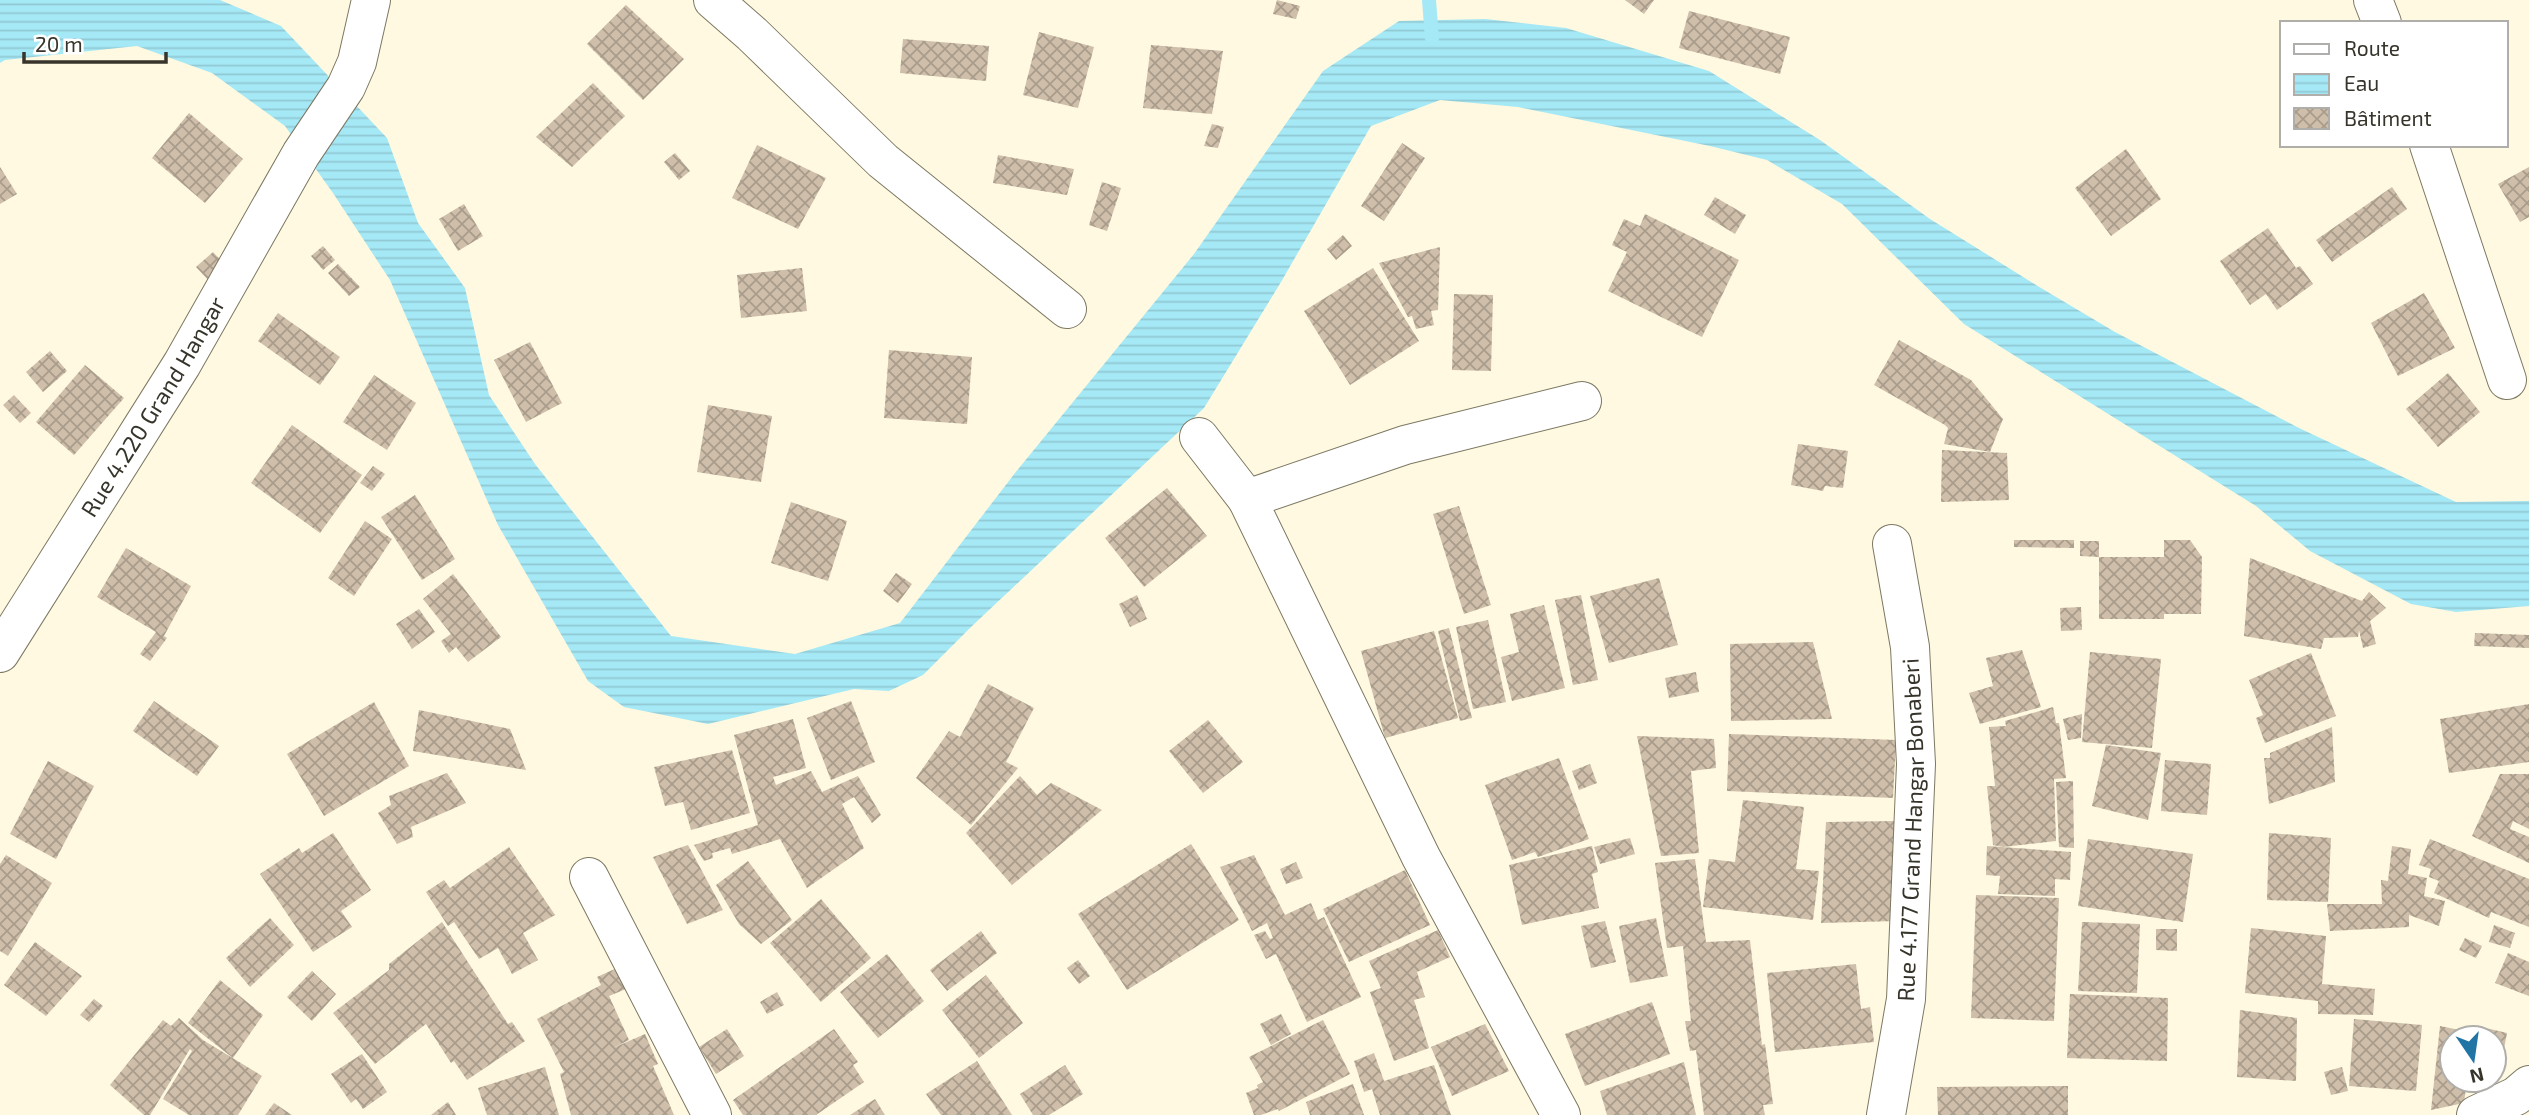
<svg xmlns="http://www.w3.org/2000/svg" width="2529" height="1115" font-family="'Exo 2',sans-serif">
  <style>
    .water { fill: url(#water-rules) }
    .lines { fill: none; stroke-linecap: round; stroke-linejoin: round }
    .stream { stroke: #a6e9f6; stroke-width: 14 }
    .building { fill: url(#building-cross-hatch) }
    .street-casing { stroke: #7c7862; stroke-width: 40 }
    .street { stroke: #fff; stroke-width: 38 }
    .labels { text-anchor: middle; stroke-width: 5; stroke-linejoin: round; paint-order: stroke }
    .street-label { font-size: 23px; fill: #37352b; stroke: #fff }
  </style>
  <defs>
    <pattern id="water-rules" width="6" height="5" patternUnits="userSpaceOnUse" patternTransform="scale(1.75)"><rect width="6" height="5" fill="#a6e9f6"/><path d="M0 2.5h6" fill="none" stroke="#90c8d3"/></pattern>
    <pattern id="building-cross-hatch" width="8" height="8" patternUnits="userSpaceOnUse" patternTransform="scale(1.75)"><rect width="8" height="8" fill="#cfbfaa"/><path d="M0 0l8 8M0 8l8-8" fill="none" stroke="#a99c8b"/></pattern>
  </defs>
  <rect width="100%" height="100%" fill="#fef9e0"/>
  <path class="water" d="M0 0H220L281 26 387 138 418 223 465 288 489 395 535 464 671 636 795 654 900 623 1015 473 1194 254 1323 71 1399 21 1485 19 1566 28 1709 71 1820 140 1930 219 2041 288 2115 332 2299 428 2456 502 2529 501V606L2456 612 2411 604 2310 551 2256 506 1964 324 1842 204 1767 160 1710 146 1518 107 1440 100 1371 126 1281 282 1204 408 972 626 923 675 889 691 854 689 708 724 624 707 588 681 498 525 390 280 333 193 285 126 212 73 137 46 5 60 0 63Z"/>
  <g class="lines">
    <path class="stream" d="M1429 0 1432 39"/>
  </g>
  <path class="building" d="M1277 0 1300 6 1296 19 1273 14Z
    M1625 0H1654L1644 14Z
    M626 5 684 59 643 100 587 44Z
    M1689 11 1790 37 1780 74 1679 48Z
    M1039 32 1094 47 1078 108 1023 95Z
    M903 39 989 46 986 81 900 73Z
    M1151 45 1223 51 1212 114 1143 108Z
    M593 83 625 116 572 167 536 137Z
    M189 113 243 159 205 203 152 158Z
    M1212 124 1224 127 1218 148 1204 146Z
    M1402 143 1425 158 1384 221 1361 206Z
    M757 145 826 178 798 229 732 198Z
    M2126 149 2161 199 2111 236 2075 188Z
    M675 153 690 171 679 180 664 162Z
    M998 155 1074 169 1067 195 993 183Z
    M0 167 17 194 0 204Z
    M2529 167V217L2520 222 2498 184Z
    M1102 182 1121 188 1107 231 1089 225Z
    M2392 187 2407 209 2332 262 2316 240Z
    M1715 197 1746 215 1735 234 1704 215Z
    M464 204 483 236 458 251 439 219Z
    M1645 214 1739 260 1702 337 1608 291 1627 252 1612 245 1624 219 1640 226Z
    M2268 228 2296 268 2300 266 2313 284 2277 310 2266 294 2250 305 2220 261Z
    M1343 235 1352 246 1336 260 1327 249Z
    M323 246 335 260 323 270 311 256Z
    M1440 247 1438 310 1431 311 1434 325 1416 329 1412 316 1408 317 1379 263Z
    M213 252 230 270 213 285 196 267Z
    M338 264 360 287 349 296 328 273Z
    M802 268 807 311 741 318 737 275Z
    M1373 268 1419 341 1350 385 1304 311Z
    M2424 293 2455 348 2398 376 2371 323Z
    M1454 294 1493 295 1491 371 1452 370Z
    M278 313 340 357 320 385 258 341Z
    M1899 340 1971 380 2003 419 1990 452 1944 444 1948 428 1945 425 1874 385Z
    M530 342 562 403 526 422 494 360Z
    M889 350 972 357 967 424 884 418Z
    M50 351 67 371 43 392 26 372Z
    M85 365 124 398 74 455 36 422Z
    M2448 373 2480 412 2438 447 2406 409Z
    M374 375 416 403 387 450 343 422Z
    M14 395 31 413 20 423 3 405Z
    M708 405 772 416 761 482 697 472Z
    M292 425 362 475 320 533 251 483Z
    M1798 444 1848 451 1843 488 1825 486 1823 491 1791 485Z
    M1942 450 2007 453 2009 500 1941 502Z
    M373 466 385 474 372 491 360 483Z
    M1167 488 1207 536 1144 587 1105 538Z
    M415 495 455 559 422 580 381 517Z
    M791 502 847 521 828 581 771 563Z
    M1459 506 1491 605 1464 614 1433 514Z
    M365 521 392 539 354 596 328 578Z
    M2014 540H2074V548L2014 547Z
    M2164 540H2190L2202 557 2201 614H2164V619H2099V557H2164Z
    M2080 541H2099V557L2080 556Z
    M126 548 191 586 164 636 167 638 150 661 140 654 156 632 97 597Z
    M2250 558 2362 601 2369 592 2386 608 2370 621 2376 644 2363 648 2359 630 2358 637 2324 638 2321 649 2244 636Z
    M896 573 912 584 898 603 883 591Z
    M453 574 501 637 468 662 456 647 449 653 441 641 451 634 423 599Z
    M1659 578 1678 645 1609 663 1590 596Z
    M1137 595 1147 619 1130 627 1119 604Z
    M1581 595 1598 680 1573 685 1555 600Z
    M1544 605 1565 688 1512 701 1501 657 1519 652 1510 614Z
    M2081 607 2082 630 2061 631 2060 608Z
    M419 609 435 632 412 649 396 624Z
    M1488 620 1506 702 1473 709 1456 627Z
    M1449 628 1472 718 1460 721 1438 631Z
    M1434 631 1458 718 1385 738 1361 651Z
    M2475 633 2529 635V648L2474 646Z
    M1813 642 1832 719 1731 721 1730 644Z
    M2022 650 2041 707 1980 724 1969 693 1993 686 1986 658Z
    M2090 652 2161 659 2152 748 2082 742Z
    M2311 653 2336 716 2265 743 2256 718 2263 715 2249 680Z
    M1696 672 1699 692 1669 698 1665 678Z
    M988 684 1034 708 1006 762 1018 768 971 825 916 778 949 731 960 737Z
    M154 701 219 746 197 776 133 731Z
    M851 701 875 762 831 780 807 718Z
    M374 702 409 766 324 816 287 754Z
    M2529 704V762L2449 773 2440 719Z
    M2053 707 2056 723H2059L2066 778 2054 779 2056 841 2003 847 1993 845 1987 786H1995L1989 727 2006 726 2005 721Z
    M419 710 510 729 526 770 413 751Z
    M2082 714 2081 738 2068 740 2063 719Z
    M793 719 806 768 773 777 776 785 811 771 822 792 858 776 881 815 872 823 854 797 842 804 864 848 807 888 780 839 732 854 730 848 712 853 713 858 704 861 694 845 758 825 734 735Z
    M1208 720 1243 762 1203 793 1169 751Z
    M2332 727 2335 782 2269 804 2264 758H2270V753Z
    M1729 734 1896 740 1893 798 1727 791Z
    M1637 736 1714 739 1716 768 1691 771 1699 853 1661 856Z
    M2106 745 2161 753 2148 820 2092 806Z
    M732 750 750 813 691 830 683 802 665 806 654 767Z
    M1559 758 1589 839 1538 857 1535 852 1512 860 1485 785Z
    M2165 760 2211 764 2207 815 2161 811Z
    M48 761 94 786 56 859 10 834Z
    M1590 764 1597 783 1579 790 1572 771Z
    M447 773 466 803 411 827 413 837 397 844 378 813 391 805 389 796Z
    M2500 774H2529V829L2513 821 2510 829 2529 837V863L2472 836Z
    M1020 776 1037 795 1051 783 1102 810 1012 885 966 833Z
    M2073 781 2074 848 2059 847 2056 782Z
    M1743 800 1804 807 1796 869 1819 871 1813 920 1703 907 1709 859 1735 862Z
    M1896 821 1898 921 1821 923 1826 822Z
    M333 833 371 890 341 911 352 927 313 952 260 874 299 848 302 853Z
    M2269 833 2331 838 2328 902 2267 900Z
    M1630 838 1635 854 1600 864 1594 847Z
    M2088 839 2193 854 2183 922 2078 906Z
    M2430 839 2529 879V927L2491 912 2489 918 2434 893 2439 881 2429 877 2431 869 2419 865Z
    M1191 844 1239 920 1127 990 1078 914Z
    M688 845 723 910 687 924 653 857Z
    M1592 846 1598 872 1592 874 1599 908 1522 925 1509 865Z
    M1987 846 2071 852 2070 880 2055 879V896L1998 894 2000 876 1986 875Z
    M2392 846 2411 849 2408 874 2427 878 2424 896 2445 901 2439 926 2409 915V927L2330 931 2327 904H2382L2381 880 2388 881Z
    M509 847 555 915 523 933 538 960 512 974 498 948 479 959 454 922 448 926 426 892 444 880 450 888Z
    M6 855 52 883 8 956 0 951V864Z
    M1254 855 1285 915 1311 903 1318 920 1324 917 1361 997 1307 1022 1276 954 1266 959 1254 935 1265 931 1270 939 1273 938 1267 923 1252 931 1220 867Z
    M1695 859 1706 942 1750 940 1762 1045 1765 1044 1773 1104 1763 1105 1765 1115H1704L1696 1050 1690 1051 1685 1021H1691L1683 946 1667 948 1655 863Z
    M748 861 792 920 761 944 739 924 716 885Z
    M1296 862 1303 878 1286 884 1280 869Z
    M1405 870 1430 925 1349 962 1323 909Z
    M1976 895 2059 898 2054 1021 1971 1018Z
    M821 899 871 958 821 1002 770 943Z
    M270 918 294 945 250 987 226 958Z
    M1656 918 1668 976 1630 983 1619 926Z
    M1605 921 1616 962 1591 968 1581 926Z
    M442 922 508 1024 512 1022 525 1041 467 1080 454 1061 451 1063 426 1024 375 1064 333 1013 389 970V964Z
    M2082 922 2140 924 2137 993 2078 991Z
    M2494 925 2515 933 2510 948 2489 942Z
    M2251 928 2326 936 2322 984 2375 989 2373 1015 2318 1014V1001L2245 993Z
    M2156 929H2177V951L2156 950Z
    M1438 930 1450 957 1417 972 1425 997 1414 1000 1429 1048 1394 1061 1370 992 1381 988 1369 961Z
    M981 931 997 953 947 991 930 970Z
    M2465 938 2482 946 2476 958 2459 950Z
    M35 942 82 976 46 1016 4 985Z
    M2508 953 2529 962V996L2495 983Z
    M887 954 924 1001 878 1038 840 992Z
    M1078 960 1090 976 1079 984 1067 968Z
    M1856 964 1861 1009 1870 1007 1874 1042 1775 1052 1767 973Z
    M617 968 626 989 609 996 629 1040 613 1048 645 1034 658 1064 653 1066 674 1115H571L560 1074 564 1072 537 1019 601 985 597 977Z
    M312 971 336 994 312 1021 287 997Z
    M986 975 1023 1023 979 1058 942 1010Z
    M220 980 263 1015 233 1058 188 1023Z
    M777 992 784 1005 767 1014 760 1002Z
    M2070 994 2168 998 2167 1061 2067 1058Z
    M94 999 103 1006 89 1022 80 1015Z
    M1652 1002 1670 1054 1585 1086 1565 1034Z
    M2240 1010 2297 1018 2296 1081 2237 1077Z
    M1281 1014 1291 1034 1271 1045 1260 1024Z
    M179 1018 203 1040 262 1076 238 1115H189L163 1099 192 1051 190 1049 150 1115H144L110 1085 163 1020 171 1026Z
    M2354 1019 2422 1025 2416 1091 2349 1086Z
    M1323 1020 1350 1074 1279 1111 1278 1109 1261 1115H1254L1246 1093 1258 1088 1257 1085 1263 1082 1249 1057Z
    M1485 1024 1509 1071 1452 1096 1431 1047Z
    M2440 1026 2484 1035 2486 1028 2507 1033 2503 1054 2494 1052V1038H2452V1080H2467L2464 1103 2431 1110Z
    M727 1029 744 1056 716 1074 699 1047Z
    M834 1029 858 1062 853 1065 864 1082 816 1115H743L733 1100Z
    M1374 1053 1384 1081 1434 1065 1451 1115H1380L1372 1089 1364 1092 1354 1061Z
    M362 1054 387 1092 363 1109 356 1099 351 1103 331 1074Z
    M977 1061 1012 1115H941L926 1094Z
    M1684 1062 1696 1115H1607L1600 1091Z
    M1065 1065 1083 1094 1049 1115H1033L1020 1094Z
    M545 1067 559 1115H487L478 1088Z
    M2342 1067 2348 1091 2331 1095 2324 1072Z
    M1353 1084 1364 1115H1310L1306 1102Z
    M2068 1086V1115H1938L1937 1087Z
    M875 1099 885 1115H850Z
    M448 1102 456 1115H431Z
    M274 1103 292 1115H265Z"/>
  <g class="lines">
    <defs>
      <g id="street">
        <path d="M713 0 752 34 883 161 1067 309"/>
        <path d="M2373 0 2382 23"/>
        <path d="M2429 145 2507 380"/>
        <path d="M1199 437 1247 499"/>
        <path id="s1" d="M0 653 182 364 301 154 346 87 357 62 371 0"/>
        <path d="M589 877 712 1115"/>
        <path d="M1561 1115 1421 857 1247 499 1405 445 1582 401"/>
        <path id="s2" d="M1886 1115 1906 999 1916 764 1910 647 1892 544"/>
        <path d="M2476 1115 2516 1096 2529 1085"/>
      </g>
    </defs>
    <use href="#street" class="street-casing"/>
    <use href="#street" class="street"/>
  </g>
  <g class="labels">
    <g class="street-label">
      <text dy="8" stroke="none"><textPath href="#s1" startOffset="290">Rue 4.220 Grand Hangar</textPath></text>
      <text dy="8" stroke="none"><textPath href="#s2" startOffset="287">Rue 4.177 Grand Hangar Bonaberi</textPath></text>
    </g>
  </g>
  <rect x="2280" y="21" width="228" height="126" fill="#ffffff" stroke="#afaeaa" stroke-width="2"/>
  <rect x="2294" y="44" width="35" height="10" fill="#ffffff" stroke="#afaeaa" stroke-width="2"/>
  <text x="2344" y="56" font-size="21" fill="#37352b">Route</text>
  <rect x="2294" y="74" width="35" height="21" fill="url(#water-rules)" stroke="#afaeaa" stroke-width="2"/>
  <text x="2344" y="91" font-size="21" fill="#37352b">Eau</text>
  <rect x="2294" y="108" width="35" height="21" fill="url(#building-cross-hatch)" stroke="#afaeaa" stroke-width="2"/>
  <text x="2344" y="126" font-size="21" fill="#37352b">Bâtiment</text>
  <g transform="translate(2473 1059) rotate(167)"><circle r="33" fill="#ffffff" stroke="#afaeaa" stroke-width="2"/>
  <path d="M0-5L12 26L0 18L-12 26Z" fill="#2075a5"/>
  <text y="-10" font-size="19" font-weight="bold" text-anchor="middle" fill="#37352b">N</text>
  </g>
  <path d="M24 52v10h142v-10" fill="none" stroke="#37352b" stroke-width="3.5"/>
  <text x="35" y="52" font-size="21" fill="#37352b" stroke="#ffffff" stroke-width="5" paint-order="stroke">20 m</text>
</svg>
